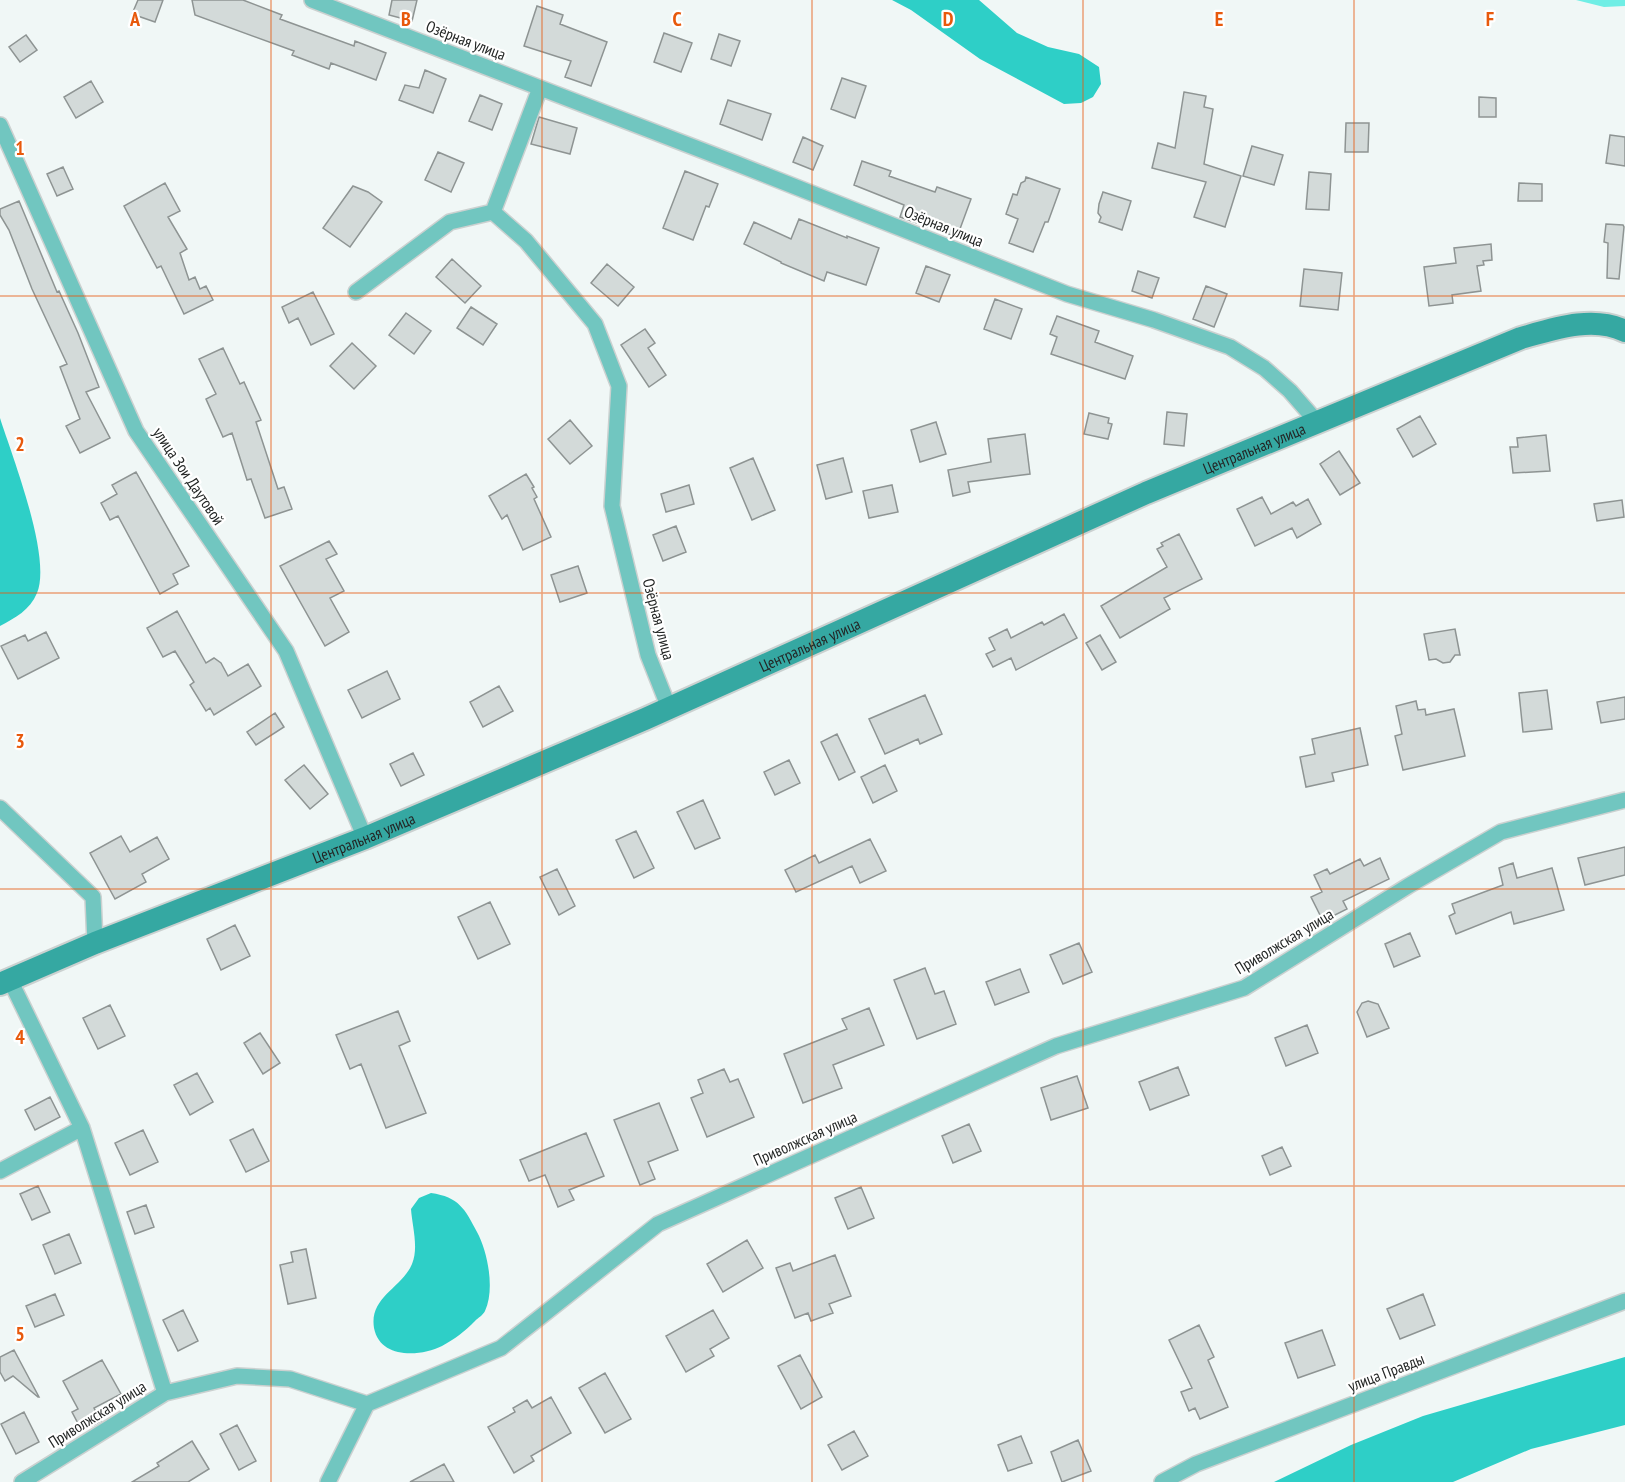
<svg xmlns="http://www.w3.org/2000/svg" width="1625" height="1482" font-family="'PT Sans Narrow',sans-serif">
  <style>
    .green { fill: #70eee5 }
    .water { fill: #2ecfc7 }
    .building { fill: #d3dad9; stroke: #8e9493; stroke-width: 1.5 }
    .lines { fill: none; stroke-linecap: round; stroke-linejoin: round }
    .street-casing { stroke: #cbd1d0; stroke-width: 18 }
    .secondary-casing { stroke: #cbd1d0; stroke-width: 26 }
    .street { stroke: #71c6c0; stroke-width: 15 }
    .secondary { stroke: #35a8a2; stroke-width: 22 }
    .grid { fill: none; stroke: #e8590c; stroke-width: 1.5; stroke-opacity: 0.55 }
    .labels { text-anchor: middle; stroke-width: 4.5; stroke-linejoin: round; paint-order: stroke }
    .street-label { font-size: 16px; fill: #232625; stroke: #fff }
    .grid-label { font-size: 20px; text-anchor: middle; font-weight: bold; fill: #e8590c; stroke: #fff; stroke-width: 4.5; stroke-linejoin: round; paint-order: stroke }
  </style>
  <rect width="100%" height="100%" fill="#f0f7f6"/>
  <path class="green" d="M1576 0H1625V6L1604 7Z"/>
  <path class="water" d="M892 0H979L1017 33 1048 47 1079 54 1099 67 1101 84 1093 97 1081 103 1064 104 980 59 911 10Z
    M0 418C12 456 52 557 37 593 30 610 15 618 0 626Z
    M431 1193C459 1197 465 1209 477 1232 488 1252 495 1290 485 1311 483 1315 478 1318 475 1321 465 1331 455 1339 442 1346 420 1357 380 1359 374 1328 369 1297 402 1288 412 1264 419 1248 412 1225 411 1209L419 1198Z
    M1625 1357V1425L1531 1449 1453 1482H1274L1351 1445 1423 1416Z"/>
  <path class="building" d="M138 0H163L155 22 132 14Z
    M192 0H243L282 15 280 19 354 46 355 41 386 53 376 80 331 63 329 69 292 55 294 51 195 15Z
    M392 0H417L412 21 389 15Z
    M537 6 563 15 560 24 607 42 591 86 565 77 571 61 524 46Z
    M664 33 692 43 681 72 654 62Z
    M719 34 740 41 731 66 711 59Z
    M26 35 37 50 20 62 9 47Z
    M425 70 446 79 433 113 399 100 405 85 419 88Z
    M842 78 866 86 855 118 831 109Z
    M91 81 103 102 76 118 64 97Z
    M1184 92 1206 96 1204 107 1213 109 1204 164 1241 176 1225 227 1194 217 1206 182 1152 168 1158 143 1175 148Z
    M480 95 502 104 492 130 469 121Z
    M1479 97 1496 98V117H1479Z
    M728 100 771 114 762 140 720 124Z
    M539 117 577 128 570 154 531 144Z
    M1346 123H1369L1368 152H1345Z
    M1610 135 1625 137V166L1606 163Z
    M803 137 823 146 813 170 793 162Z
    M1252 146 1283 155 1274 185 1243 176Z
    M438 152 464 163 451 192 425 180Z
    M862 161 891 171 889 176 935 192 937 187 971 199 957 237 900 217 904 205 854 185Z
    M63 167 73 189 57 196 47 174Z
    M685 171 718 184 709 207 706 206 693 240 663 228Z
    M1309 172 1331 174 1329 210 1306 209Z
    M1026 177 1060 189 1048 222H1045L1033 252 1009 243 1018 219 1006 214 1013 194 1017 195 1021 183 1025 181Z
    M165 183 180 211 168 217 187 249 180 253 189 280 195 277 200 289 206 286 213 300 184 314 161 266 157 268 124 206Z
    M1519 183 1542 184V201H1518Z
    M353 186 368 192 382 202 350 247 323 228Z
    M1103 192 1131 201 1122 230 1099 222 1101 217 1098 213 1099 204Z
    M19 201 57 292 59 291 78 333 99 387 86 392 110 438 80 453 66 426 80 419 60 367 67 364 32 289 9 230 0 215V209Z
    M799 219 847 238V236L879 248 866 285 827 272 824 281 781 263V262L744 244 754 222 791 239Z
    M1606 224 1623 225 1624 227 1619 279 1607 278 1608 243 1604 242Z
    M1491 244 1492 260 1483 261 1484 265 1477 266 1481 291 1452 295 1453 303 1429 306 1424 267 1456 263 1454 248Z
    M452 259 481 286 465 303 436 277Z
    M607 264 634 287 618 306 591 283Z
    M926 266 950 275 939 302 916 293Z
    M1304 269 1342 273 1338 310 1300 306Z
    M1138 271 1159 278 1152 298 1132 291Z
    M1206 286 1227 294 1214 327 1193 319Z
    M313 292 334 334 311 345 298 318 289 323 282 307Z
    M995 299 1022 309 1011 339 984 329Z
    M471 307 497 324 483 345 457 328Z
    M406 313 431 331 414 354 389 335Z
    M1057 316 1099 331 1095 342 1133 356 1125 379 1051 354 1057 337 1050 334Z
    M645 329 655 343 648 348 666 375 649 387 621 345Z
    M352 343 376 366 354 389 330 366Z
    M223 348 240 384 244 382 261 420 256 422 278 489 284 487 292 509 265 518 251 479 247 480 232 433 223 437 206 399 216 394 199 359Z
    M1167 412 1187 414 1184 446 1164 444Z
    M1089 413 1109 418 1108 423 1112 424 1108 439 1084 434Z
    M1420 416 1436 444 1413 457 1397 429Z
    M570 420 592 446 570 464 548 439Z
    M936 422 946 454 920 462 911 430Z
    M1025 434 1030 474 968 482 970 492 953 496 948 470 991 462 988 439Z
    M1546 435 1550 471 1513 473 1510 447H1518L1517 438Z
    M1339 451 1360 483 1340 495 1320 464Z
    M753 458 775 510 752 520 730 468Z
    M843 458 852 492 826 499 817 465Z
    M136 472 189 566 173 574 178 584 160 594 118 516 110 520 101 503 117 494 112 485Z
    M526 474 534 487 532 488 537 497 534 499 551 537 523 550 507 515 502 519 489 496Z
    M689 485 694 504 666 512 661 494Z
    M892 485 898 512 869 518 863 491Z
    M1262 497 1271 514 1293 502 1296 506 1308 499 1321 524 1297 538 1292 528 1255 546 1237 509Z
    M1622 500 1624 517 1597 521 1594 504Z
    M676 526 686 552 663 561 653 535Z
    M1179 534 1202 579 1164 598 1170 609 1120 638 1101 606 1167 567 1157 549 1163 546 1161 543Z
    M329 541 337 554 326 559 344 591 330 598 349 632 325 646 280 566Z
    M578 566 587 593 560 602 551 575Z
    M177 611 206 663 214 658 221 663 228 676 248 664 261 686 214 715 210 708 206 711 190 685 194 682 175 651 163 657 147 628Z
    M1064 614 1077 638 1016 670 1011 658 993 667 986 654 995 650 989 638 1007 629 1011 638 1042 622 1044 625Z
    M1455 629 1460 655H1455L1450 662 1443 663 1436 659 1429 660 1424 634Z
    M46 632 59 658 18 679 1 646 25 635 28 641Z
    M1100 635 1116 662 1102 670 1086 643Z
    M387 671 400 699 362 718 348 690Z
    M499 686 513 711 483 727 470 702Z
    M1547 690 1552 729 1523 732 1519 693Z
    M925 695 942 734 920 744 918 739 885 754 869 719Z
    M1625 697V719L1601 723 1597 702Z
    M1416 701 1418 710 1425 709 1426 715 1454 709 1465 756 1403 770 1395 736 1402 734 1396 706Z
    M275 713 284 727 256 745 247 732Z
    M1360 728 1368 765 1332 773 1334 781 1306 787 1300 757 1315 754 1312 739Z
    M837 734 855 772 839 780 821 742Z
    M413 753 424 775 401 786 390 764Z
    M789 760 800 783 775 795 764 772Z
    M304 765 328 794 310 809 285 780Z
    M885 765 897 791 873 803 861 777Z
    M703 800 720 838 695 849 677 812Z
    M636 831 654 868 634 878 616 840Z
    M121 836 130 852 157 837 169 859 142 874 146 882 115 899 90 853Z
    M870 839 886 871 860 883 852 866 796 892 785 870 815 855 819 863Z
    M1625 847V875L1585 885 1578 858Z
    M1380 858 1389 879 1343 901 1347 909 1323 921 1311 897 1322 892 1314 875 1327 869 1330 874 1360 859 1364 866Z
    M1513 863 1517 878 1552 868 1564 910 1514 924 1511 912 1456 934 1449 916 1455 913 1452 904 1503 885 1499 868Z
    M557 869 575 906 559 915 540 877Z
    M490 902 510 944 478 959 458 917Z
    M235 925 250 956 221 970 207 939Z
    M1410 933 1420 956 1394 967 1385 944Z
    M1079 943 1092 972 1063 984 1050 955Z
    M925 968 935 994 944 991 956 1024 917 1039 894 980Z
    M1020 969 1029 992 995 1005 986 982Z
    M1368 1001 1378 1004 1389 1028 1367 1037 1357 1012 1362 1003Z
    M110 1005 125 1036 98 1049 83 1018Z
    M869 1008 884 1045 833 1065 842 1088 803 1103 784 1054 847 1029 842 1019Z
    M398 1011 410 1041 399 1046 426 1113 386 1128 361 1064 350 1069 336 1035Z
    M1307 1025 1318 1053 1286 1066 1275 1038Z
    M260 1033 280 1063 263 1074 244 1043Z
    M1178 1067 1189 1095 1150 1110 1139 1082Z
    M724 1069 730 1082 738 1079 754 1117 707 1137 691 1098 703 1093 698 1080Z
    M197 1073 213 1102 190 1115 174 1085Z
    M1077 1076 1088 1108 1051 1120 1041 1088Z
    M50 1097 60 1117 35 1130 25 1110Z
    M659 1103 678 1150 648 1162 655 1179 640 1185 614 1120Z
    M969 1124 981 1151 953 1163 942 1136Z
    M253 1129 269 1161 246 1172 230 1140Z
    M143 1130 158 1162 130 1175 115 1143Z
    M586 1133 604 1176 569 1190 574 1200 558 1207 545 1175 529 1181 520 1160Z
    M1282 1147 1291 1166 1270 1175 1262 1156Z
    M38 1186 50 1212 32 1220 20 1194Z
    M861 1187 874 1218 848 1229 835 1198Z
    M146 1205 154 1227 135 1234 127 1212Z
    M69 1234 81 1263 55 1274 43 1245Z
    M747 1240 763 1268 723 1292 707 1264Z
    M306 1249 316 1298 288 1304 280 1265 293 1262 291 1252Z
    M835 1255 851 1296 829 1304 833 1313 811 1321 808 1313 795 1318 776 1268 790 1263 793 1271Z
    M55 1294 64 1315 35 1327 26 1306Z
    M1423 1294 1435 1325 1400 1339 1387 1309Z
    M183 1310 198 1341 178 1351 163 1320Z
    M713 1310 729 1338 710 1349 714 1356 686 1372 666 1336Z
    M1199 1325 1214 1357 1208 1360 1228 1407 1200 1419 1195 1408 1189 1411 1181 1392 1192 1388 1169 1340Z
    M1322 1330 1335 1365 1298 1378 1285 1343Z
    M14 1350 39 1397H38L13 1376 5 1381 0 1372V1357Z
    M800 1355 822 1397 801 1409 778 1366Z
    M102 1360 121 1394 94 1408 101 1421 82 1431 72 1412 78 1409 63 1381Z
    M605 1373 631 1419 605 1433 579 1388Z
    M551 1397 571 1433 531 1456 534 1461 514 1473 488 1427 515 1412 513 1408 527 1400 532 1408Z
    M24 1412 39 1442 16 1454 1 1424Z
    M237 1425 256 1461 239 1470 220 1434Z
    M854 1431 868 1456 842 1470 828 1445Z
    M1021 1436 1032 1463 1008 1471 998 1445Z
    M1078 1440 1091 1471 1062 1482 1051 1452Z
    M192 1441 209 1469 188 1482H132L159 1466 157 1463Z
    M444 1464 454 1482H410Z"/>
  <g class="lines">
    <defs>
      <path id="street" d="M312 0 735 163 1067 294 1154 320 1230 347 1264 368 1290 391 1317 422
        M540 88 493 212 526 241 595 324 619 386 612 506 648 655 669 708
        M0 125 136 431 286 651 365 838
        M356 292 450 222 493 212
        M0 808 93 897 95 943
        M10 980 82 1128 165 1393
        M0 1171 82 1128
        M22 1482 165 1393 237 1376 290 1379 367 1404 501 1348 658 1224 1056 1046 1244 988 1408 886 1501 832 1625 800
        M328 1482 367 1404
        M1162 1482 1196 1464 1625 1301"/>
      <g id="secondary">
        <path id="s1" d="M0 984 95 943 365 838 645 719 1146 493 1521 338C1553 329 1593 315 1625 331"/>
      </g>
    </defs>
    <use href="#street" class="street-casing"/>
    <use href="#secondary" class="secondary-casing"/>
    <use href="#street" class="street"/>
    <use href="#secondary" class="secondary"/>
  </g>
  <path class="grid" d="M271 0V1482M542 0V1482M812 0V1482M1083 0V1482M1354 0V1482M0 296H1625M0 593H1625M0 889H1625M0 1186H1625"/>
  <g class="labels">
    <g class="street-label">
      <text transform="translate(466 40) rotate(21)" y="6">Озёрная улица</text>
      <text transform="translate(944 226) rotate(22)" y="6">Озёрная улица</text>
      <text dy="6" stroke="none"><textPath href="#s1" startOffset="1364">Центральная улица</textPath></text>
      <text transform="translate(189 476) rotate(56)" y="6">улица Зои Даутовой</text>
      <text transform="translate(659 619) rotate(75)" y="6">Озёрная улица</text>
      <text dy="6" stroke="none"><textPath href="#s1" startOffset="878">Центральная улица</textPath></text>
      <text dy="6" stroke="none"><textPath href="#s1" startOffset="392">Центральная улица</textPath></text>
      <text transform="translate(1284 941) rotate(-31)" y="6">Приволжская улица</text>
      <text transform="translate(805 1138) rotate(-24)" y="6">Приволжская улица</text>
      <text transform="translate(1386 1372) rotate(-21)" y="6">улица Правды</text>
      <text transform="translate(97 1414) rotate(-32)" y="6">Приволжская улица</text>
    </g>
  </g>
  <g class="grid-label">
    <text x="135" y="26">A</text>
    <text x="406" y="26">B</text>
    <text x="677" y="26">C</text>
    <text x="948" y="26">D</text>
    <text x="1219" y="26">E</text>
    <text x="1490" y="26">F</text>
    <text x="20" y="155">1</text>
    <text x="20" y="451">2</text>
    <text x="20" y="748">3</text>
    <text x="20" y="1044">4</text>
    <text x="20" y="1341">5</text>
  </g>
</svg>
